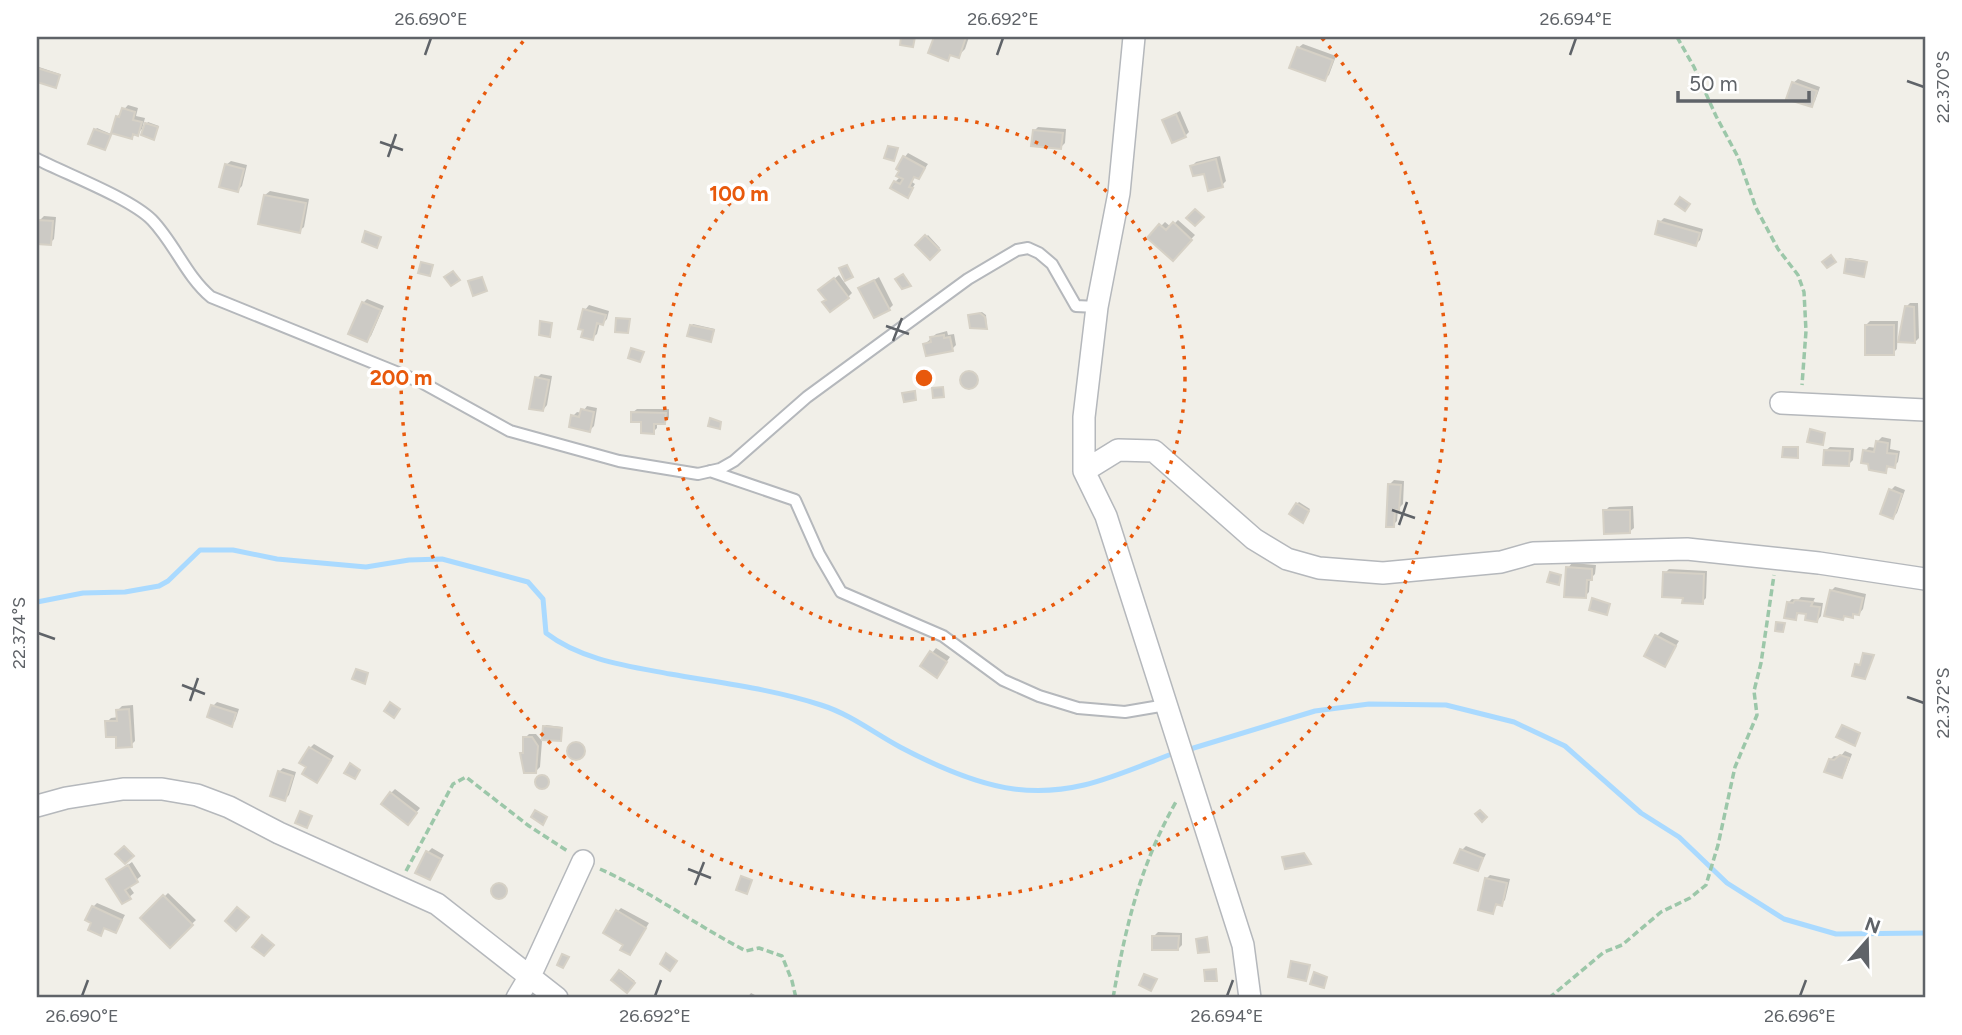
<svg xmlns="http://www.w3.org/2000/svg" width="1962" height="1035" font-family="Figtree,sans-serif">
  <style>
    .shadow { fill: #0003 }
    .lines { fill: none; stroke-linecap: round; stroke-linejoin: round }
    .stream { stroke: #aadaff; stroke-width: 5 }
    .building { fill: #cccac5; stroke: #d6d1c6; stroke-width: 2 }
    .lane-casing { stroke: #b5b8bc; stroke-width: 14 }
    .street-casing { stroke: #b5b8bc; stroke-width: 24 }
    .path { stroke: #9cc7a9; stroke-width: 3.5; stroke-dasharray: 7 3.5; stroke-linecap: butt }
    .lane { stroke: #fff; stroke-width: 10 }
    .street { stroke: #fff; stroke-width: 21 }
    .ticks { fill: none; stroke: #5f6368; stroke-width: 2.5 }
    .ring { fill: none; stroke: #e8590c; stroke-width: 3.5; stroke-dasharray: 3.5 7 }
    .centre { fill: #e8590c; stroke: #fff; stroke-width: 3.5 }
    .ring-label { font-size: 21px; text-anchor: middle; font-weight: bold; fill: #e8590c; stroke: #fff; stroke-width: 7; stroke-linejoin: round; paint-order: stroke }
    .neatline { fill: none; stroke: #5f6368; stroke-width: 2.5 }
    .ticks-label { font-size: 18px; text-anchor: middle; fill: #5f6368 }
  </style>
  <rect width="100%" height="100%" fill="#f1efe8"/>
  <path class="shadow" d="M936 37H969L965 49 958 56 952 54 947 59 930 52Z
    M1303 44 1336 56 1329 75 1324 79 1298 48Z
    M39 67 60 74 57 84 56 86 37 80Z
    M1798 79 1820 87 1815 101 1811 105 1793 83Z
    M128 105 138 108 136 116 145 118 142 129 148 122 159 126 155 136 146 125 137 134 131 137 117 117Z
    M1180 111 1189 132 1185 136 1164 120Z
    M1038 127 1066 129 1065 143 1061 147 1034 131Z
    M97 128 111 134 105 148 95 130Z
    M908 153 928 164 919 177 915 176 912 182 915 184 907 196 895 182 901 176 904 158Z
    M1220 156 1226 181 1222 185 1205 172 1192 166 1196 162Z
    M231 161 247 165 242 186 238 190 226 165Z
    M270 191 309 199 304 227 299 231 265 195Z
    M44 216 56 217 54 239 50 243 39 221Z
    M1664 218 1703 229 1700 240 1696 244 1660 222Z
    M1178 220 1195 235 1173 258 1150 237 1165 222 1171 227Z
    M928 235 940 248 930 257 918 245Z
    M1849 258 1867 261 1864 275 1848 259Z
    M839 275 852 293 848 297 828 299 825 286Z
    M879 277 893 305 889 309 861 288Z
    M367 299 384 306 371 336 366 340 363 303Z
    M1910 303H1918L1919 338 1915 342 1906 307Z
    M589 305 609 311 607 319 603 323 600 322 597 334 592 338 585 310Z
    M982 312 986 315 987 327 969 316Z
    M1870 321H1898L1897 349 1893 353 1866 325Z
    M693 324 715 329 712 339 711 340 692 325Z
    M947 331 948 335 954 334 956 345 952 349 925 344 936 334Z
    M962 379a8 8 0 1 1 16 0a8 8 0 1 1-16 0Z
    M541 374 552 376 547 405 543 410 537 378Z
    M587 406 597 408 594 426 590 430 573 416 577 412 582 413Z
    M637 409H669V418L665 422H657V428L653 432 632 413Z
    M1882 437 1891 439 1890 449 1900 451 1898 462 1894 466 1890 465 1885 471 1870 463 1865 451 1869 447 1876 448 1878 441Z
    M1830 447 1854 448 1853 460 1849 464 1825 451Z
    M1394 480 1404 481 1403 504 1398 509 1397 521 1393 525 1390 484Z
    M1895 486 1905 490 1897 513 1893 517 1891 490Z
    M1299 502 1310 509 1304 519 1297 504Z
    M1633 506 1634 528 1629 532 1605 511 1609 507Z
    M1572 563 1596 565 1595 574 1590 579 1589 592 1585 596 1568 568Z
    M1669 569 1707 571 1706 598 1702 602 1685 596 1665 573Z
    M1835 587 1866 594 1863 609 1859 614 1855 613 1852 616 1847 615 1843 618 1831 591Z
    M1801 597 1815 598 1813 602 1823 603 1821 616 1817 621 1808 613 1800 612 1795 618 1788 603 1792 599 1798 600Z
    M1661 632 1679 641 1664 665 1657 636Z
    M936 648 950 657 940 671 922 666Z
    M217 702 239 709 235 721 231 725 213 706Z
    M133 705 135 741 131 745 117 735 107 722 111 718 119 717 118 710 122 706Z
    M546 725 562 727V738L560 740 544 727Z
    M529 734H536L542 741 540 767 535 772 521 753 525 750V738Z
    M569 750a8 8 0 1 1 16 0a8 8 0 1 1-16 0Z
    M314 744 334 756 317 781 308 766 310 748Z
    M1845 751 1852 754 1845 772 1841 776 1830 760 1834 756 1840 757Z
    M283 768 296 772 289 795 285 799 279 772Z
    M547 776 549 782 542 787 537 783V781Z
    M395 789 420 808 412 818 391 793Z
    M1466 846 1486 854 1478 869 1462 850Z
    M432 848 444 855 429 878 428 852Z
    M132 862 141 876 129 886 134 893 123 902 108 879Z
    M1490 875 1510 879 1505 900 1501 904 1498 903 1493 912 1486 879Z
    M493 890a7 7 0 1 1 14 0a7 7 0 1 1-14 0Z
    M168 893 196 920 170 945 143 918Z
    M97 903 125 915 116 931 106 927 100 934 93 922V907Z
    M621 908 649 923 630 953 617 912Z
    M1158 932 1182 933V945L1178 949 1154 936Z
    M621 970 635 981 627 991 614 980Z
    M751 993 761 998H747Z"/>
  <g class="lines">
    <path class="stream" d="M37 602 83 593 125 592 159 586 168 581 200 550H233L277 559 366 567 409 560 442 559 528 582 543 599 546 633C581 660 628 666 670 674 721 683 772 689 821 705 850 714 874 733 900 747 934 765 976 784 1014 789 1077 797 1120 773 1177 752
      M1187 750 1315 711 1369 704 1446 705 1514 722 1565 746 1641 813 1679 837 1727 883 1784 919 1836 934 1925 933"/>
  </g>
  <path class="building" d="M901 37H915L913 47 900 45Z
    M934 37H966L959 58 950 55 948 61 928 53Z
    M1297 47 1333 60 1325 81 1289 68Z
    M37 68 60 75 56 88 37 82Z
    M1792 82 1817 91 1812 107 1786 99Z
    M122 108 135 112 133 120 142 122 138 136 133 134 132 139 111 133 116 116 119 117Z
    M1176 114 1186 137 1172 143 1162 120Z
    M145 123 158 127 154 140 141 135Z
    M94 129 111 135 105 150 88 144Z
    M1033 130 1063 133 1061 149 1031 146Z
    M888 146 898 148 894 161 884 158Z
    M903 156 925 168 919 179 914 177 909 187 913 188 908 198 890 188 894 181 900 184 903 179 896 176 899 171 896 169Z
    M1216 159 1223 187 1208 191 1204 174 1193 176 1190 166Z
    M225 164 244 169 238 192 219 187Z
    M264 195 306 203 300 233 258 224Z
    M1680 197 1690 204 1685 211 1675 204Z
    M1195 209 1204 217 1195 226 1186 218Z
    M38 220 53 221 51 245 37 244Z
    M1658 221 1700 233 1696 246 1655 234Z
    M1173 222 1192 240 1173 261 1147 238 1159 224 1166 230Z
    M365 231 381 237 377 248 362 242Z
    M925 235 940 250 930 260 915 245Z
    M1831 255 1836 262 1827 268 1822 262Z
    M1846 259 1867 262 1864 277 1844 273Z
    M421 262 433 265 430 276 418 273Z
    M847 265 853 277 845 281 839 268Z
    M453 271 460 280 451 286 444 277Z
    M903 274 911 286 902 289 895 279Z
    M482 277 487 291 473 296 468 281Z
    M834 278 849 298 830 312 822 302 826 300 818 290Z
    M874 280 890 310 874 318 858 288Z
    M362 302 381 310 367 342 348 334Z
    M1905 306 1914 307 1915 343 1898 342Z
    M583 309 606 315 603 325 597 323 593 340 581 337 583 330 578 329Z
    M980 313 985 317 987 329 970 328 968 315Z
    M616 318 630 319 628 333 615 332Z
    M540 321 552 323 550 337 539 335Z
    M690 325 714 330 711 342 687 336Z
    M1865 325H1894V355H1865Z
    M944 335V338L950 337 953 351 926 356 923 344 931 342 930 337Z
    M631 348 644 352 640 362 628 358Z
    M960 380a9 9 0 1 1 18 0a9 9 0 1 1-18 0Z
    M535 377 549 380 543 411 529 409Z
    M943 387 944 397 933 398 932 388Z
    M915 391 916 400 904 402 902 393Z
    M581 409 594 412 590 432 569 427 571 415 579 417Z
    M631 412 666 413 665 424H654V434L641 433V422H631Z
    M710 418 721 422 720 429 708 426Z
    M1810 429 1825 433 1823 445 1807 442Z
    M1876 441 1888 443 1887 453 1897 454 1895 468 1887 466 1886 473 1869 470 1868 464 1861 463 1863 450 1874 452Z
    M1783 447H1798V458L1782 457Z
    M1824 450 1850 451 1849 466 1823 465Z
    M1388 484 1401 485 1399 510H1395L1394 527H1386Z
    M1889 489 1902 494 1893 519 1880 514Z
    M1296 503 1309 511 1303 523 1289 514Z
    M1603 510H1630V533L1604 534Z
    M1566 567 1592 569V580H1587L1586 598 1564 597Z
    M1550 572 1561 575 1559 585 1547 582Z
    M1663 572 1704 574 1703 604 1682 603 1683 598 1662 597Z
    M1830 590 1863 598 1859 615 1853 614V618L1844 616 1843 620 1824 616Z
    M1592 598 1610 604 1607 615 1589 610Z
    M1795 600 1813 602 1811 606 1820 607 1817 622 1805 620 1806 614 1797 613 1796 620 1784 618 1787 602 1793 603Z
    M1776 622 1785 623 1783 632 1775 631Z
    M1655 635 1676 646 1665 667 1644 656Z
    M930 651 947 662 937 678 920 666Z
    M1863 653 1874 655 1865 679 1852 676 1855 664 1860 665Z
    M356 669 368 673 365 684 352 679Z
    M390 702 400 709 394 718 384 711Z
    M211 705 236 713 232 727 207 717Z
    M129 709 132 747 116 748V737H106L105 721H117L116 710Z
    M1842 725 1860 733 1855 746 1836 737Z
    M543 726 562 728 561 741 542 740Z
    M523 737H532L538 746 536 773H524L520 753H523Z
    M567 751a9 9 0 1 1 18 0a9 9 0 1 1-18 0Z
    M309 747 331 760 317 783 302 774 306 767 299 763Z
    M1840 755 1849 758 1842 778 1824 772 1829 759 1834 760Z
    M350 763 360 770 355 779 344 773Z
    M278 771 293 776 285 801 270 796Z
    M535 782a7 7 0 1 1 14 0a7 7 0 1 1-14 0Z
    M390 792 417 813 408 825 381 804Z
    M535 810 547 817 543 825 531 817Z
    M1480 810 1487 817 1482 822 1475 814Z
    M300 811 312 816 307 828 295 823Z
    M124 846 134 856 125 864 115 854Z
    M1460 849 1483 858 1478 871 1454 863Z
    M426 851 441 859 430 880 415 873Z
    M1304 853 1311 864 1285 869 1282 857Z
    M128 865 138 882 125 890 131 899 122 904 106 879Z
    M741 876 752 880 747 894 736 890Z
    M1485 878 1507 883 1502 906 1496 904 1493 914 1478 910Z
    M491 891a8 8 0 1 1 16 0a8 8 0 1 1-16 0Z
    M163 895 193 925 170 948 140 918Z
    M92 906 122 920 116 933 104 928 101 936 88 930 91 923 85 920Z
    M237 907 249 917 236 931 225 921Z
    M616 910 646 928 630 955 620 950 623 945 603 933Z
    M262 935 274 945 264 956 252 947Z
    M1152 936H1179L1178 950H1152Z
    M1207 937 1209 952 1198 953 1196 939Z
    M666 953 677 961 670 971 660 964Z
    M562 954 569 957 563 968 557 965Z
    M1291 961 1310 965 1306 981 1288 977Z
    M1216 969 1217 981H1205L1204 970Z
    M619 970 635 983 627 993 611 980Z
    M1314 972 1327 977 1324 988 1310 984Z
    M1144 974 1157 979 1151 991 1139 985Z"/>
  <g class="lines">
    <defs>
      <path id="lane" d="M37 159C66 174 130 198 152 220 175 244 186 276 211 297L423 383 510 431 619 461 698 474 720 469 734 461 807 397 968 279 1017 250 1028 248 1039 253 1052 264 1076 306 1097 307
        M710 471 795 500 819 554 841 592 943 636 1003 680 1039 696 1078 708 1125 712 1166 705"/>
      <path id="street" d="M1134 37 1119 193 1097 307 1084 417V471L1106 516 1243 945 1250 998
        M1781 403 1925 410
        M1084 471 1118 450 1154 451 1254 539 1287 559 1319 568 1383 573 1501 562 1533 553 1687 549 1819 563 1925 579
        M37 806 66 798 123 789H162L197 795 229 807 279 833 437 904 557 998
        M517 998 530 976 583 861"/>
    </defs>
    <use href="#lane" class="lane-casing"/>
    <use href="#street" class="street-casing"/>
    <path class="path" d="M1677 37 1694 67 1716 116 1738 157 1756 208 1778 249 1798 275 1804 292 1806 331 1802 385
      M600 869C651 892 696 925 746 951L759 948 782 956 792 981 796 998
      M406 871 453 784 466 777 529 826 569 852
      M1113 998C1126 925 1140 865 1177 800
      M1549 998 1604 952 1622 945 1661 912 1690 898 1706 885 1718 845 1735 767 1757 715 1754 691 1761 663 1774 575"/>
    <use href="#lane" class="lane"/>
    <use href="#street" class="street"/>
  </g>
  <path class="ticks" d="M425 55 431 38M997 55 1003 38M1570 55 1576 38M1907 81 1924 87M380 142 403 150M388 157 396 134M886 326 909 334M893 341 902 318M1392 510 1415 518M1399 525 1407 502M38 633 55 639M182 685 205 694M1907 697 1924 703M190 701 198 678M688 869 711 878M695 885 704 862M82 996 88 980M655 996 661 980M1227 996 1233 980M1800 996 1806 980"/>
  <g class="ring">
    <circle cx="924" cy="378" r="261"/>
    <path d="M1322 38A523 523 0 1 1 526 38"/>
  </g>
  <circle cx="924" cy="378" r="10" class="centre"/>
  <g class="ring-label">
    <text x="739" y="201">100 m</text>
    <text x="401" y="385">200 m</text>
  </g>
  <rect width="1962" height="1035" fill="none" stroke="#ffffff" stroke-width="77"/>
  <g transform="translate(1867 941) rotate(20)" stroke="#ffffff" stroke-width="5" paint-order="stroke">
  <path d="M0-5L12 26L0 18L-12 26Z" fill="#5f6368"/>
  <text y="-10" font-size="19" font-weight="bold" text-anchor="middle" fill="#5f6368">N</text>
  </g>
  <path d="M1678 91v10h131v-10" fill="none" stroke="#5f6368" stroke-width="3.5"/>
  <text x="1689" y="91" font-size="21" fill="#5f6368" stroke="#ffffff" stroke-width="5" paint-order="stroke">50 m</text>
  <rect x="38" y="38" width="1886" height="958" class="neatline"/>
  <g class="ticks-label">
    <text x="431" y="25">26.690°E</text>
    <text x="1003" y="25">26.692°E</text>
    <text x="1576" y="25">26.694°E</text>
    <text transform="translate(1943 87) rotate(-90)" y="6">22.370°S</text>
    <text transform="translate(19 633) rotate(-90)" y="6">22.374°S</text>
    <text transform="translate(1943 703) rotate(-90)" y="6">22.372°S</text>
    <text x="82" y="1022">26.690°E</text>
    <text x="655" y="1022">26.692°E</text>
    <text x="1227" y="1022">26.694°E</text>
    <text x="1800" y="1022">26.696°E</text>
  </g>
</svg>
